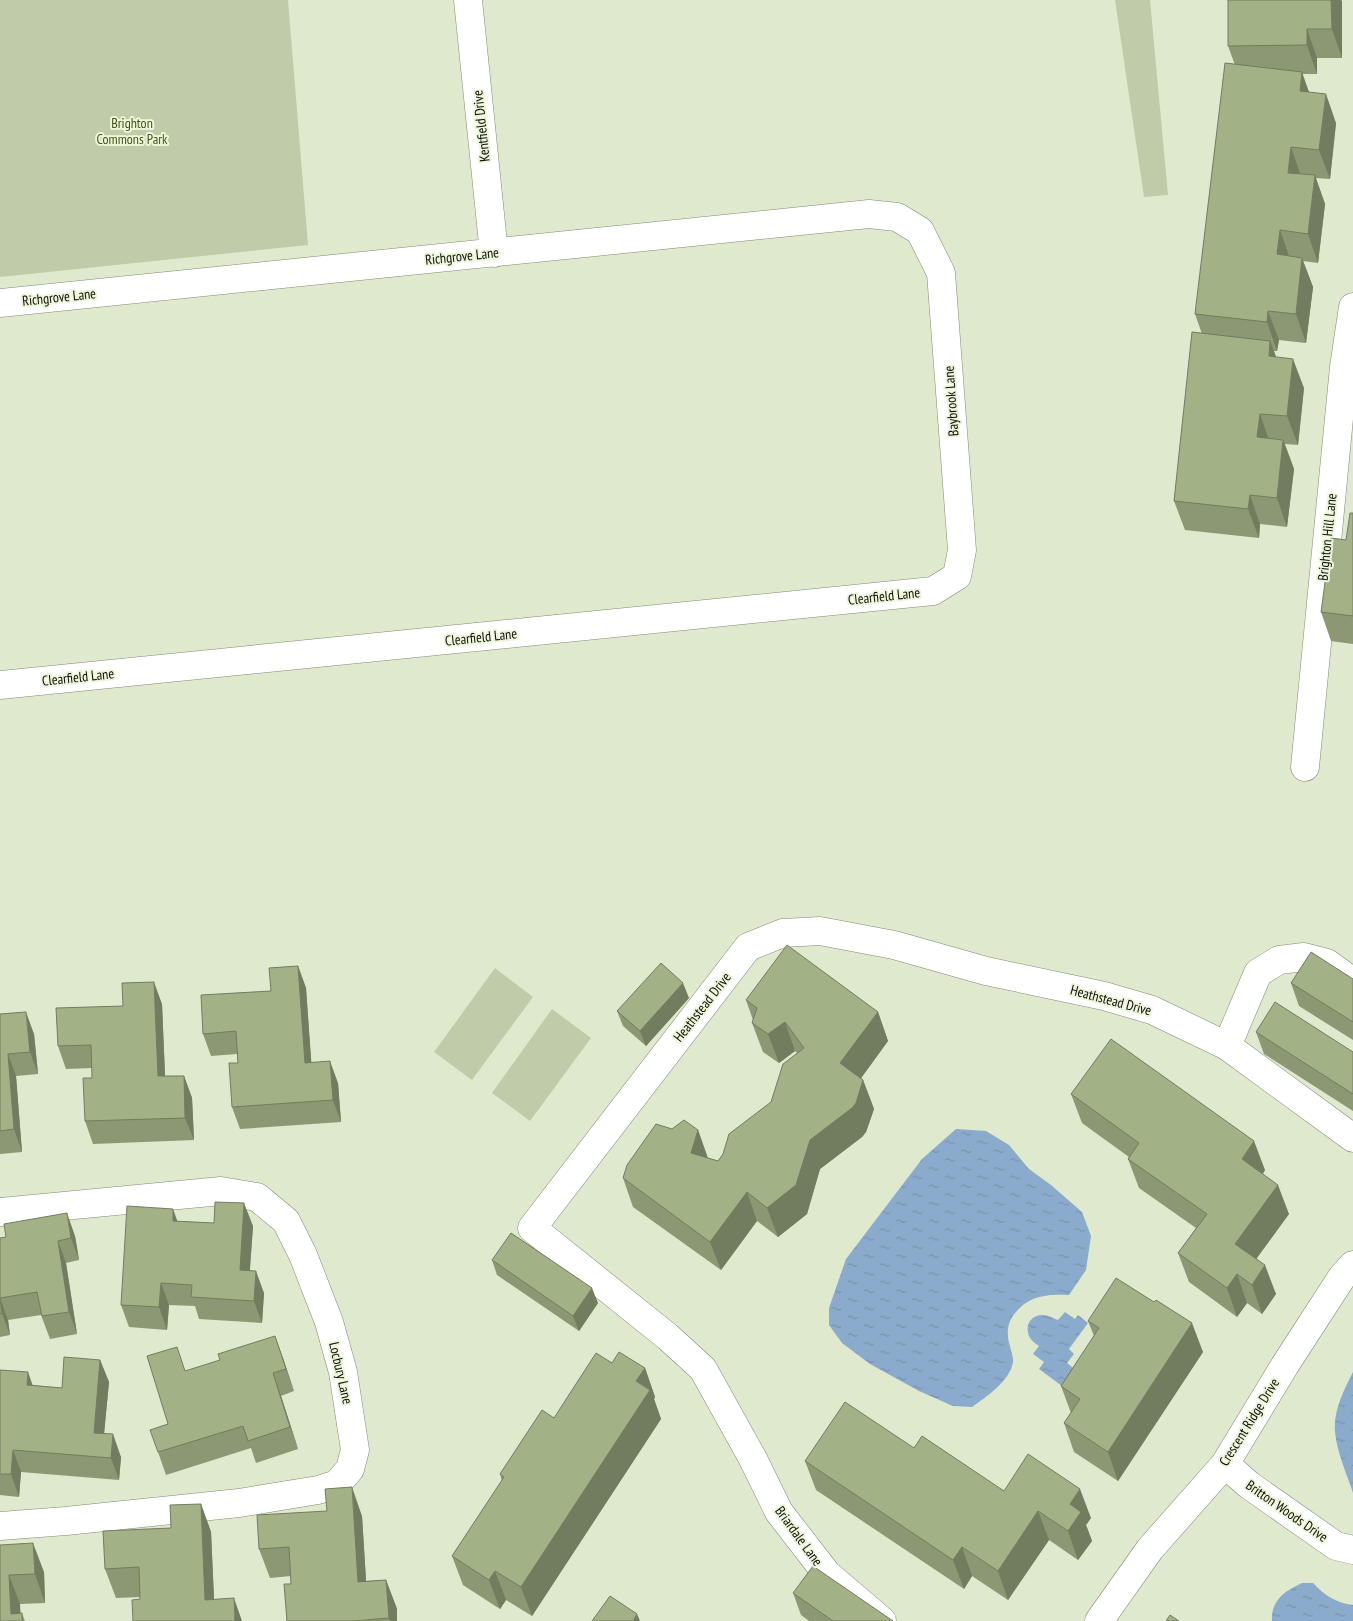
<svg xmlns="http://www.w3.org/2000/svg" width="1353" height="1621" font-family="'PT Sans Narrow',sans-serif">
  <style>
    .green { fill: #c0cbaa }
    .water { fill: url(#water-ripples) }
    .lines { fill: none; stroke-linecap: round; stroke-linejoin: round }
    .minor-casing { stroke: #828a71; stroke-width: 29 }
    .minor { stroke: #fff; stroke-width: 28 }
    .wall { fill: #8c9873 }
    .shaded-wall { fill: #727c5e }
    .building { fill: #a3b186; stroke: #727c5e }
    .labels { text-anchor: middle; stroke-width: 4; stroke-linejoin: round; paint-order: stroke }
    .park-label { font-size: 14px; fill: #435311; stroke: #edf6da }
    .street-label { font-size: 14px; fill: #0b0d05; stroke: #edf6da }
  </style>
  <defs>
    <pattern id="water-ripples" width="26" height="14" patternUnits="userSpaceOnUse" patternTransform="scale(1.25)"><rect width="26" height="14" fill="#8babcd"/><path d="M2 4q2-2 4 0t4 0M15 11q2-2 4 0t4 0" fill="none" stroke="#7792af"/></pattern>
  </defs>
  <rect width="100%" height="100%" fill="#dfe9cd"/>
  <path class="green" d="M0 0H288L308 245 0 277Z
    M1115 0H1150L1168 195 1144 197Z
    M495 968 533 997 472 1080 434 1052Z
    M552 1009 591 1038 530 1121 492 1093Z"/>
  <path class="water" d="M956 1129 986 1131 1009 1145 1029 1169 1051 1185 1082 1212 1091 1236 1086 1270 1069 1295C1049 1294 1030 1295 1016 1312 1010 1319 1007 1326 1008 1336 1008 1343 1014 1357 1013 1362 1010 1381 986 1397 972 1407L953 1406 919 1391 870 1364 842 1343 829 1325V1308L846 1259 922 1159Z
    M1065 1312 1075 1319 1078 1315 1088 1323 1069 1349 1074 1354 1067 1363 1078 1372 1066 1389 1039 1369 1044 1362 1033 1354 1039 1346C1036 1344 1032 1341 1030 1338 1024 1327 1030 1315 1042 1315 1048 1315 1053 1318 1058 1320Z
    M1353 1372V1493C1347 1474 1337 1453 1335 1432 1333 1411 1344 1390 1353 1372Z
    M1302 1583H1313C1324 1595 1336 1603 1353 1605V1621H1272C1271 1600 1285 1591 1302 1583Z"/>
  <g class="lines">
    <defs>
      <path id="minor" d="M468 0 494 253
        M0 303 869 214 897 217 920 231 941 273 962 550 957 576 933 591 0 685
        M1305 767 1344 367 1353 307
        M1227 1046 1258 973 1279 960 1304 957 1327 963 1353 982
        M0 1212 221 1191 257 1197 286 1221 303 1255 329 1322 343 1372 355 1450 350 1469 337 1484 318 1490 239 1503 66 1521 0 1526
        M1225 1464 1249 1485 1336 1546 1353 1550
        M882 1621 827 1574 779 1512 753 1459 703 1369 668 1337 532 1228 748 947 783 933 820 931 894 945 986 971 1104 996 1152 1010 1227 1046 1353 1138
        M1099 1621 1150 1549 1225 1464 1285 1365 1342 1277 1353 1265"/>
    </defs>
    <use href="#minor" class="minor-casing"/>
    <use href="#minor" class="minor"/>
  </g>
  <path class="wall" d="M1342 1V58H1317V74H1302L1309 92 1336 123 1330 179 1315 178 1325 204 1318 263 1303 261 1313 287 1306 343 1279 340 1277 351H1274L1276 357 1304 388 1298 445 1285 444 1294 469 1287 527 1260 524 1259 538 1185 530 1174 501 1202 334 1195 314 1235 65 1228 46Z
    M1353 513V644L1331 641 1321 612 1346 540Z
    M298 966 306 988 311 1062 338 1083 341 1122 240 1129 232 1107 238 1063 237 1054 211 1056 203 1034 271 991Z
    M1353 979V1040L1299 1006 1291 983Z
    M689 998 646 1046 623 1026 617 1011Z
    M746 1000 878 1012 888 1041 861 1078 863 1080 874 1109 866 1132 862 1137 820 1169 807 1214 778 1237 757 1221 721 1270 633 1207 623 1178 672 1129 698 1130 708 1158 718 1161 771 1102 797 1053 795 1051 779 1063 763 1052 752 1023 753 1020Z
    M162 1004 165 1076H184L192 1098 194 1140 93 1144 85 1121 92 1078V1068L66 1069 58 1046Z
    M0 1014 34 1034 38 1074 16 1076 22 1152 0 1154Z
    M1256 1032 1353 1052V1111L1264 1054Z
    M1071 1094 1265 1170 1263 1174 1289 1214 1256 1259 1276 1294 1262 1314 1247 1303 1237 1317 1189 1282 1178 1253 1196 1228 1139 1188 1128 1159 1129 1157 1082 1123Z
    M178 1221 253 1226 250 1270 264 1293 262 1323 199 1319 195 1306 169 1305 167 1330 129 1327 121 1305Z
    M75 1236 79 1260 66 1263 77 1334 50 1339 41 1315 8 1320 10 1335 0 1337V1238Z
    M492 1260 598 1303 579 1331 497 1275Z
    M1154 1302 1203 1352 1118 1481 1074 1452 1064 1423 1071 1413 1061 1386 1094 1336 1088 1321Z
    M283 1358 294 1391 281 1396 298 1449 256 1463 251 1448 166 1475 158 1452 168 1424 186 1371Z
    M100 1360 109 1382 104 1434 121 1457 119 1480 21 1472 19 1497 0 1495V1370L33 1385 62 1388Z
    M612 1363 645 1368 655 1397 654 1399 661 1419 532 1616 506 1600 500 1609 463 1585 452 1556 502 1481 500 1474 554 1418Z
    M914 1448 1004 1491 1091 1518 1086 1525 1092 1541 1078 1560 1049 1540 1008 1600 972 1576 964 1589 816 1490 805 1461Z
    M201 1504 211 1532 214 1599 242 1621 140 1599V1597L116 1598 105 1569 171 1528Z
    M362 1516 366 1581 386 1580 397 1609V1621H287L291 1584V1576L270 1578 259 1549Z
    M0 1545 44 1572 45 1603 20 1604V1613H22L25 1621H0Z
    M793 1593 893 1621H809L801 1615Z"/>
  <path class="shaded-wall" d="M1331 0H1341L1342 1V58L1332 29Z
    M1307 29 1317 58V74L1307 45Z
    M1302 72 1312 101 1300 91Z
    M1326 94 1336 123 1330 179 1319 150Z
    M1291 147 1301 176 1288 173Z
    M1315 175 1325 204 1318 263 1308 234Z
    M1280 230 1290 259 1277 254Z
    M1302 258 1313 287 1306 343 1296 314Z
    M1268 311 1279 340 1277 351 1267 322Z
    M1270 341 1281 370 1269 356Z
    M1293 359 1304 388 1298 445 1287 416Z
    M1260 414 1270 443 1257 437Z
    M1283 440 1294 469 1287 527 1277 498Z
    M1250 495 1260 524 1259 538 1248 509Z
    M298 966 306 988 313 1085 305 1063Z
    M154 982 162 1004 166 1099 158 1076Z
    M683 983 689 998 646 1046 640 1031Z
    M26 1012 34 1034 38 1074 30 1052Z
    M878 1012 888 1041 851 1092 840 1063Z
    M785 1022 795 1051 779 1063 768 1034Z
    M8 1054 16 1076 22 1152 14 1129Z
    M330 1061 338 1083 341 1122 333 1100Z
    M184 1076 192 1098 194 1140 185 1118Z
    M863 1080 874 1109 866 1132 862 1137 820 1169 807 1214 778 1237 767 1208 810 1140Z
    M698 1130 708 1159 691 1153Z
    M1254 1141 1265 1170 1253 1188 1242 1159Z
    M1278 1185 1289 1214 1246 1273 1235 1244Z
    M747 1192 757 1221 721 1270 710 1242Z
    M244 1203 253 1226 248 1292 240 1270Z
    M173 1209 181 1231 173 1221Z
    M67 1213 75 1236 79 1260 71 1238Z
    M58 1241 66 1263 77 1334 69 1312Z
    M1265 1265 1276 1294 1262 1314 1252 1285Z
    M256 1271 264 1293 262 1323 254 1301Z
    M1237 1274 1247 1303 1237 1317 1227 1288Z
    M161 1283 169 1305 167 1330 159 1307Z
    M592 1288 598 1303 579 1331 573 1316Z
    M0 1298 8 1320 10 1335 2 1313Z
    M1192 1323 1203 1352 1118 1481 1108 1452Z
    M275 1336 283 1358 294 1391 286 1369Z
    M100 1360 109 1382 102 1455 94 1433Z
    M645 1368 655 1397 654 1399 661 1419 532 1616 521 1587 636 1381Z
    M28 1372 36 1395 27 1385Z
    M273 1373 281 1396 298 1449 290 1427Z
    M113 1434 121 1457 119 1480 111 1458Z
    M13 1450 21 1472 19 1497 11 1474Z
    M352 1487 362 1516 368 1611 358 1582Z
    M1080 1489 1091 1518 1086 1525 1092 1541 1078 1560 1068 1531 1070 1504Z
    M201 1504 211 1532 215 1621 205 1600Z
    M1038 1511 1049 1540 1008 1600 998 1571Z
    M33 1543 44 1572 45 1603 35 1574Z
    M962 1547 972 1576 964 1589 953 1560Z
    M495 1571 506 1600 500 1609 489 1580Z
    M9 1575 20 1604 21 1621 11 1614Z
    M386 1580 397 1609V1621H390L389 1618Z
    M234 1598 242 1621H235Z
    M637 1614 640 1621H633Z"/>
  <path class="building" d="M1228 0H1331L1332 29H1307V45L1228 46Z
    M1225 63 1302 72 1300 91 1326 94 1319 150 1291 147 1288 173 1315 175 1308 234 1280 230 1277 254 1302 258 1296 314 1268 311 1267 322 1195 314Z
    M1192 332 1270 341 1269 356 1293 359 1287 416 1260 414 1257 437 1283 440 1277 498 1250 495 1248 509 1174 501Z
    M1350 513H1353V616L1321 612 1331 538 1346 540Z
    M787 945 878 1012 840 1063 863 1080 856 1103 852 1108 810 1140 796 1185 767 1208 747 1192 710 1242 623 1178 627 1165 656 1124 672 1129 684 1120 698 1130 691 1153 718 1161 723 1154 729 1134 771 1102 783 1064 804 1048 785 1022 768 1034 752 1023 757 1008 746 1000Z
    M1311 952 1353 979V1022L1291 983Z
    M661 963 683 983 640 1031 617 1011Z
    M298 966 305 1063 330 1061 333 1100 232 1107 229 1063H238L236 1031 203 1034 201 995 271 991 269 968Z
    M154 982 158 1076H184L185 1118 85 1121 83 1078H92L91 1045 58 1046 56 1008 123 1006 122 983Z
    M1275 1002 1353 1052V1094L1256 1032Z
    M26 1012 30 1052 8 1054 14 1129 0 1131V1014Z
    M1111 1039 1254 1141 1242 1159 1278 1185 1235 1244 1265 1265 1252 1285 1237 1274 1227 1288 1178 1253 1207 1214 1128 1159 1139 1143 1071 1094Z
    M215 1202 244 1203 240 1270 256 1271 254 1301 191 1297 192 1285 161 1283 159 1307 121 1305 127 1206 173 1209V1221L214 1223Z
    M67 1213 71 1238 58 1241 69 1312 42 1316 37 1292 0 1298V1238L6 1237 4 1224Z
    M511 1233 592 1288 573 1316 492 1260Z
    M1116 1278 1154 1302 1156 1300 1192 1323 1108 1452 1064 1423 1080 1399 1061 1386 1099 1328 1088 1321Z
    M0 1298 2 1313 0 1314Z
    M275 1336 286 1369 273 1373 290 1427 248 1441 243 1426 158 1452 150 1430 168 1424 147 1356 177 1347 185 1371 220 1360 218 1354Z
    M619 1352 645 1368 636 1381 650 1390 521 1587 495 1571 489 1580 452 1556 504 1477 500 1474 542 1410 554 1418 596 1353 612 1363Z
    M64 1357 100 1360 94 1433 113 1434 111 1458 13 1450 11 1474H0V1370L28 1372 27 1385 62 1388Z
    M845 1402 914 1448 922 1436 1004 1491 1028 1454 1080 1489 1070 1504 1081 1512 1068 1531 1038 1511 998 1571 962 1547 953 1560 805 1461Z
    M352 1487 358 1582 386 1580 389 1618 353 1621H287L284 1584H291L289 1547 259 1549 257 1515 327 1511 325 1489Z
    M201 1504 205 1600 234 1598 235 1621H133L132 1600 140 1599 139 1567 105 1569 103 1531 171 1528 170 1505Z
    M33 1543 35 1574 9 1575 11 1614 22 1613V1621H0V1545Z
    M813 1566 893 1621H833L793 1593Z
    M610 1596 637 1614 633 1621H592Z
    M1170 1615 1179 1621H1166Z"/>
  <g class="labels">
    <g class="park-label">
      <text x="132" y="128">Brighton<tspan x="132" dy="16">Commons Park</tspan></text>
    </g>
    <g class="street-label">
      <text transform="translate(481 126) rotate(-96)" y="5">Kentfield Drive</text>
      <text transform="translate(462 256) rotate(-6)" y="5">Richgrove Lane</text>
      <text transform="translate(59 297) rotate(-6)" y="5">Richgrove Lane</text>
      <text transform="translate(951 401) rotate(-94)" y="5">Baybrook Lane</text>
      <text transform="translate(1327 537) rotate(-84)" y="5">Brighton Hill Lane</text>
      <text transform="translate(884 596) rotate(-6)" y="5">Clearfield Lane</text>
      <text transform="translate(481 637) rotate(-6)" y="5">Clearfield Lane</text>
      <text transform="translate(78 677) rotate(-6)" y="5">Clearfield Lane</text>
      <text transform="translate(1111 1000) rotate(15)" y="5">Heathstead Drive</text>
      <text transform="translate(702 1007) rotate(-52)" y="5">Heathstead Drive</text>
      <text transform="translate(341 1373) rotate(77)" y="5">Locbury Lane</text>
      <text transform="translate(1249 1422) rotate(-58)" y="5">Crescent Ridge Drive</text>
      <text transform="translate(1287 1511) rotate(35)" y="5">Britton Woods Drive</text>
      <text transform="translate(799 1536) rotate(54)" y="5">Briardale Lane</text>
    </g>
  </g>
</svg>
